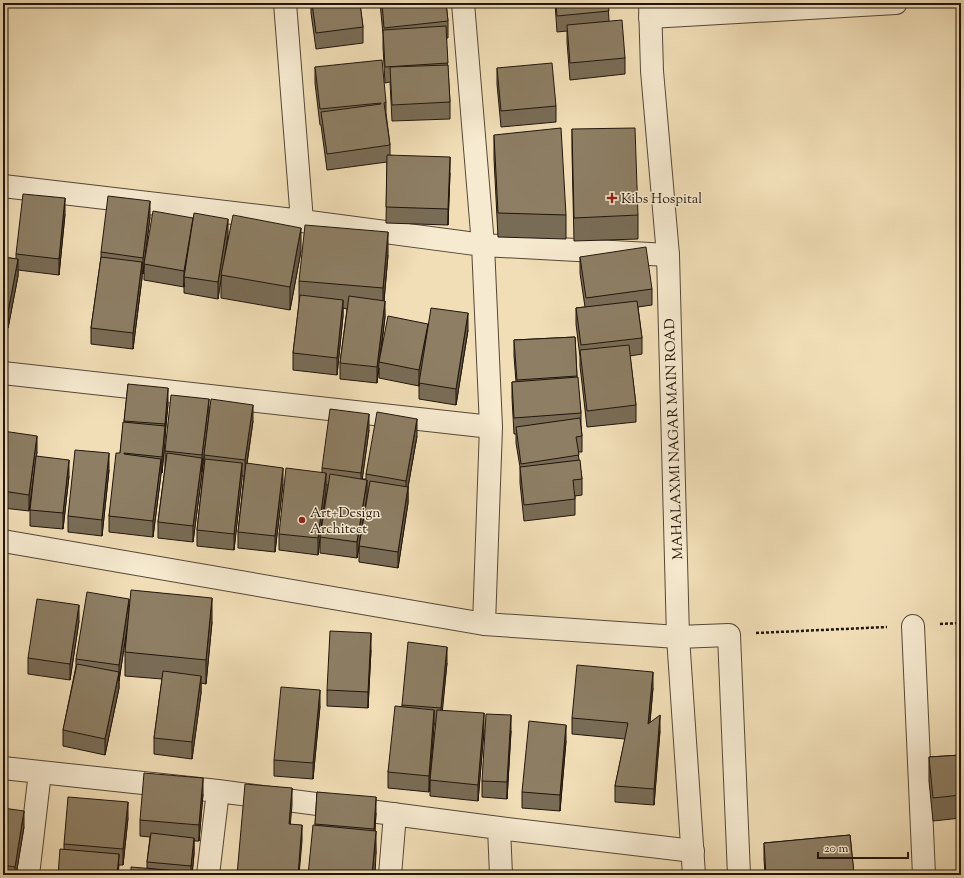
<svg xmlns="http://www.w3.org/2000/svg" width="964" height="878" font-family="'Sorts Mill Goudy',serif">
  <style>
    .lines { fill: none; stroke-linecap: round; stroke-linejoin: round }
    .minor-casing { stroke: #554736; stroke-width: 24 }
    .tertiary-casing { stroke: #554736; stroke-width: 24 }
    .path { stroke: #21150b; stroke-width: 2.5; stroke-dasharray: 3 2; stroke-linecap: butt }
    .minor { stroke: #f6ead0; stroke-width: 22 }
    .tertiary { stroke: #f6ead0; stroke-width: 22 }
    .wall { fill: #796c56; stroke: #21150b; fill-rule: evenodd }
    .shaded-wall { fill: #635846; stroke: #21150b }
    .building { fill: #8d7e64; stroke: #21150b }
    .poi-dot { fill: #8f2418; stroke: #f6ead0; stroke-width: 1.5 }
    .labels { text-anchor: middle; stroke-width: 3; stroke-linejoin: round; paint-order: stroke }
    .poi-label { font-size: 14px; fill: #21150b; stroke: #f6ead0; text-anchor: start }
    .street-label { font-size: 14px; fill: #21150b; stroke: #f6ead0 }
  </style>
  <rect width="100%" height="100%" fill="#f1deb7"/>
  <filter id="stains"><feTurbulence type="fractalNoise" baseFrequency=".005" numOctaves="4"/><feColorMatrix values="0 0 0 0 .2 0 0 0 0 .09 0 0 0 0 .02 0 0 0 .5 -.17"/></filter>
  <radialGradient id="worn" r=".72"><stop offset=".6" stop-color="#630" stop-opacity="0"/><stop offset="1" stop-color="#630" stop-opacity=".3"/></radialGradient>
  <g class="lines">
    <defs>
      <path id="minor" d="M285 3 302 221
        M463 3 483 245 491 427
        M650 17 896 3
        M3 186 302 221 483 245 668 255
        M3 373 491 427 484 624
        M3 541 484 624 678 637 729 635 739 875
        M913 626 924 875
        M3 768 218 791 499 828 693 851
        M499 828 501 875
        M28 875 40 772
        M208 875 218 791
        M390 875 395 814"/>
      <path id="tertiary" d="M650 3 652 71 668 255 678 637 694 875"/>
    </defs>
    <use href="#minor" class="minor-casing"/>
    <use href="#tertiary" class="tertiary-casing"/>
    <path class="path" d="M940 624 961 623
      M756 633 887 627"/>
    <use href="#minor" class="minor"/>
    <use href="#tertiary" class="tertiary"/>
  </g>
  <path class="wall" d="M311 3H380L360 5 363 27V43L316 49 311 13Z
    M380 3H446L448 21V38H446L450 102V119L392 121 390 82 385 83 383 47V34Z
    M555 3H608L609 21 625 58V74L570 80 567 42V31L557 32Z
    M315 67 386 102V113L390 145V155L450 173 448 225 386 223 387 162 327 170 321 125H320L315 83Z
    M497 68 556 106V122L501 127 497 84Z
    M572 129 638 215V239L574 241 572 152Z
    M494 135 566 215V239L498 237 494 159Z
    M65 214 59 275 18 270V276L8 328 3 327V257L16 259V254Z
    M150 217 144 262 193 223 228 235 222 272 301 251 290 310 221 298V275L218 299 184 293V283V287L144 280V265L143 274H142V278L133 349 91 344V328L101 257V252Z
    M388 255 384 301 385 317 381 353 428 331 468 330 456 405 419 399V384V386L379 378V368L377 383 340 379V363L347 309 343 308V316L337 375 293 370V353L299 304V281Z
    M580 257 652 289V305L638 307 642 338V354L630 356 636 405V422L587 427 580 366V357L576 324V308L585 307 580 273Z
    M575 337 577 377 581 413V425L582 436V452H578L579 460 582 479V495L575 496V515L524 521 520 483V467L516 443V434H514L512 398V382H516L514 356V340Z
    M128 384 168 404 162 473H161L153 537 109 532V516L120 453 124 422Z
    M209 416 253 421 247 464 283 484 275 552 238 548V532L244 476H242L234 550 197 546V530L204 466V456L193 542 158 538V522L165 468V451Z
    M369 430 362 479H366V474L417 436 408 487V503L398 568 359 562V547L357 558 320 553V538L318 555 279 550V534L322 473V468ZM326 485H328L321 533 326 489Z
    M3 431 37 452 36 456 69 476 63 529 30 526V510L34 471 29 511 3 508Z
    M109 470 102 536 68 532V516Z
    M129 610 212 622 206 684 201 683V693L192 759 154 754V738L162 679 125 676V652L127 628 119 681V688L105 755 63 746V730L76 666V659Z
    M79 621 70 680 28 674V658Z
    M371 650 368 708 327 706V690Z
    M447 663 442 710 484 730 478 801 430 796V780L436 724H434L429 792 388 788V772L402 705Z
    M653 688 650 723 660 731 654 805 615 802V786L625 739 572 734V718Z
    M320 706 313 779 274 776V760Z
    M511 731 507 799 482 797V781Z
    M566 741 560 811 522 808V792Z
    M961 755V818L933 821 929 781V757Z
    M317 792 376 813 375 831 376 854 315 826Z
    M203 794 199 841H194V854L192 875 147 868V862L150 837 140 836V820Z
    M3 808 24 827 16 875H3Z
    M128 818 123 865H119L118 875H58L64 849V844Z
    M850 835 854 875H765L764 859V843Z"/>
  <path class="shaded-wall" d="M450 157V173L448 225V209Z
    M65 198V214L59 275V259Z
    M150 201V217L143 274V258Z
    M193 218V235L184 277V287V271Z
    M228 219V235L218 299V282Z
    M301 228V251L290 310V287Z
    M388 232V255L383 312V288Z
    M18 259V276L8 328V312Z
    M142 262V278L133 349V333Z
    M343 300V316L337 375V358Z
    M385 301V317L379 362 377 383V367Z
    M468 313V330L456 405V389Z
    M428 324V340L419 386V370Z
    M168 388V404L165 432V442L162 473V457Z
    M209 399V416L202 472V455Z
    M253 405V421L245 476V460Z
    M369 414V430L361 489V473Z
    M417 419V436L406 498V481Z
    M37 436V452L29 511V495Z
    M109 453V470L102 536V520Z
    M202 458V474L193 542V526Z
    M161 459V475L153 537V521Z
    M69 460V476L63 529V513Z
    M242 463V479L234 550V534Z
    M283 468V484L275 552V536Z
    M326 473V489L318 555V538Z
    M367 480V496L357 558V542Z
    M408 487V503L398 568V552Z
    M212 598V622L206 684V660Z
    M129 599V615L119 681V665Z
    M79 605V621L70 680V664Z
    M371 633V650L368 708V692Z
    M447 647V663L441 725V708Z
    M119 672V688L105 755V739Z
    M653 672V688L648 740V724Z
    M201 676V693L192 759V742Z
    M320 690V706L313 779V763Z
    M434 710V726L429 792V776Z
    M484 713V730L478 801V785Z
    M511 715V731L507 799V782Z
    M660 715V731L654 805V789Z
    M566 725V741L560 811V795Z
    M203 778V794L199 841V825Z
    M292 788V805L289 840V824Z
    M376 797V813L374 846V829Z
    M128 802V818L123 865V849Z
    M24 811V827L16 875H15V867Z
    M302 825V841L299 875H298Z
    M376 831V854L375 875H372Z
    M194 838V854L192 875H191V866Z
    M119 854 118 875H117Z"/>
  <path class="building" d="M312 3H360L363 27 316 33Z
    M382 3H446L448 21 384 28Z
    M556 3H608L609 11 557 16Z
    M622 20 625 58 570 63 567 25Z
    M446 26 448 63 385 67 383 30Z
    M382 60 386 102 384 103 390 145 327 154 321 112 381 104V103L320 109 315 67Z
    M552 63 556 106 501 111 497 68Z
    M448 65 450 102 392 105 390 67Z
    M561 128 566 215 498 213 494 135Z
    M635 128 638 215 574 218 572 129Z
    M387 155 450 157 448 209 386 207Z
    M23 194 65 198 59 259 16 254Z
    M108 196 150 201 143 258 101 252Z
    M153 211 193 218 184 271 144 264Z
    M194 213 228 219 218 282 184 277Z
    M233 215 301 228 290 287 221 275Z
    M305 225 388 232 383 288 299 281Z
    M646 247 652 289 586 298 580 257Z
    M3 257 18 259 8 312 3 311Z
    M101 257 142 262 133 333 91 328Z
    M300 295 343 300 337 358 293 353Z
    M349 296 385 301 377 367 340 363Z
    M637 301 642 338 581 345 576 308Z
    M431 308 468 313 456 389 419 383Z
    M388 316 428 324 419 370 379 362Z
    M575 337 577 376 517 380 514 340Z
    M629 345 636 405 587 411 580 350Z
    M578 377 581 413 514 418 512 382Z
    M128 384 168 388 165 424 124 421Z
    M171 395 209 399 202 455 165 451Z
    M211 399 253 405 245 460 204 455Z
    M330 409 369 414 361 473 322 468Z
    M377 412 417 419 406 481 366 474Z
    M580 418 582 436 576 437 579 455 521 464 516 427Z
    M123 422 165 426 162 457 124 453V454L161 459 153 521 109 516 116 453H120Z
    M3 431 37 436 29 495 3 491Z
    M75 450 109 453 102 520 68 516Z
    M167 453 202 458 193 526 158 522Z
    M36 456 69 460 63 513 30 510Z
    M205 459 242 463 234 534 197 530Z
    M580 460 582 479 573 480 575 499 524 505 520 467Z
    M246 463 283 468 275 536 238 532Z
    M286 468 326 473 318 538 279 534Z
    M330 474 367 480 357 542 320 537Z
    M370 481 408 487 398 552 359 546Z
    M131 590 212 598 206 660 125 652Z
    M87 592 129 599 119 665 76 659Z
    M37 599 79 605 70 664 28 658Z
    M330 631 371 633 368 692 327 690Z
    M408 642 447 647 441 708 402 705Z
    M77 664 119 672 105 739 63 730Z
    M577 665 653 672 648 724 660 715 654 789 615 786 628 723 572 718Z
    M163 671 201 676 192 742 154 738Z
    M281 687 320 690 313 763 274 760Z
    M395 706 434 710 429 776 388 772Z
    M437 710 484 713 478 785 430 780Z
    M486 714 511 715 507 782 482 781Z
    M529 721 566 725 560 795 522 792Z
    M961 755V795L933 798 929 757Z
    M144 773 203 778 199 825 140 820Z
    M245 784 292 788 289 824 302 825 298 875H237Z
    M317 792 376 797 374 829 315 824Z
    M68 797 128 802 123 849 64 844Z
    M3 808 24 811 15 867 3 865Z
    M313 825 376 831 372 875H308Z
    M151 833 194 838 191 866 147 862Z
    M850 835 854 873 834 875H766L764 843Z
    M60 849 119 854 117 875H58Z
    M131 867 191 872V875H131Z"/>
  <g class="poi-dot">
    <path d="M610 192h4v4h4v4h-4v4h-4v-4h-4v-4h4z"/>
    <circle cx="302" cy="520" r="4"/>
  </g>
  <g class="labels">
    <g class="poi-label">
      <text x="621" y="203">Kibs Hospital</text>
      <text x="310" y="517">Art+Design<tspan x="310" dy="16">Architect</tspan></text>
    </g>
    <g class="street-label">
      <text transform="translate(673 439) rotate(-92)" y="5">MAHALAXMI NAGAR MAIN ROAD</text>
    </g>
  </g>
  <rect width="964" height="878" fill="none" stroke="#f1deb7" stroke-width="16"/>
  <rect x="4" y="4" width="956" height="870" fill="none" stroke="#21150b" stroke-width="2"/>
  <rect x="8" y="8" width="948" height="862" fill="none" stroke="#21150b"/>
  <path d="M818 852v6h90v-6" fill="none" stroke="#21150b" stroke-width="2"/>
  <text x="824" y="852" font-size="12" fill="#21150b" stroke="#f6ead0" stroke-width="3" paint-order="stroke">20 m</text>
  <rect width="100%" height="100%" filter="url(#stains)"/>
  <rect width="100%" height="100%" fill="url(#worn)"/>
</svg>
